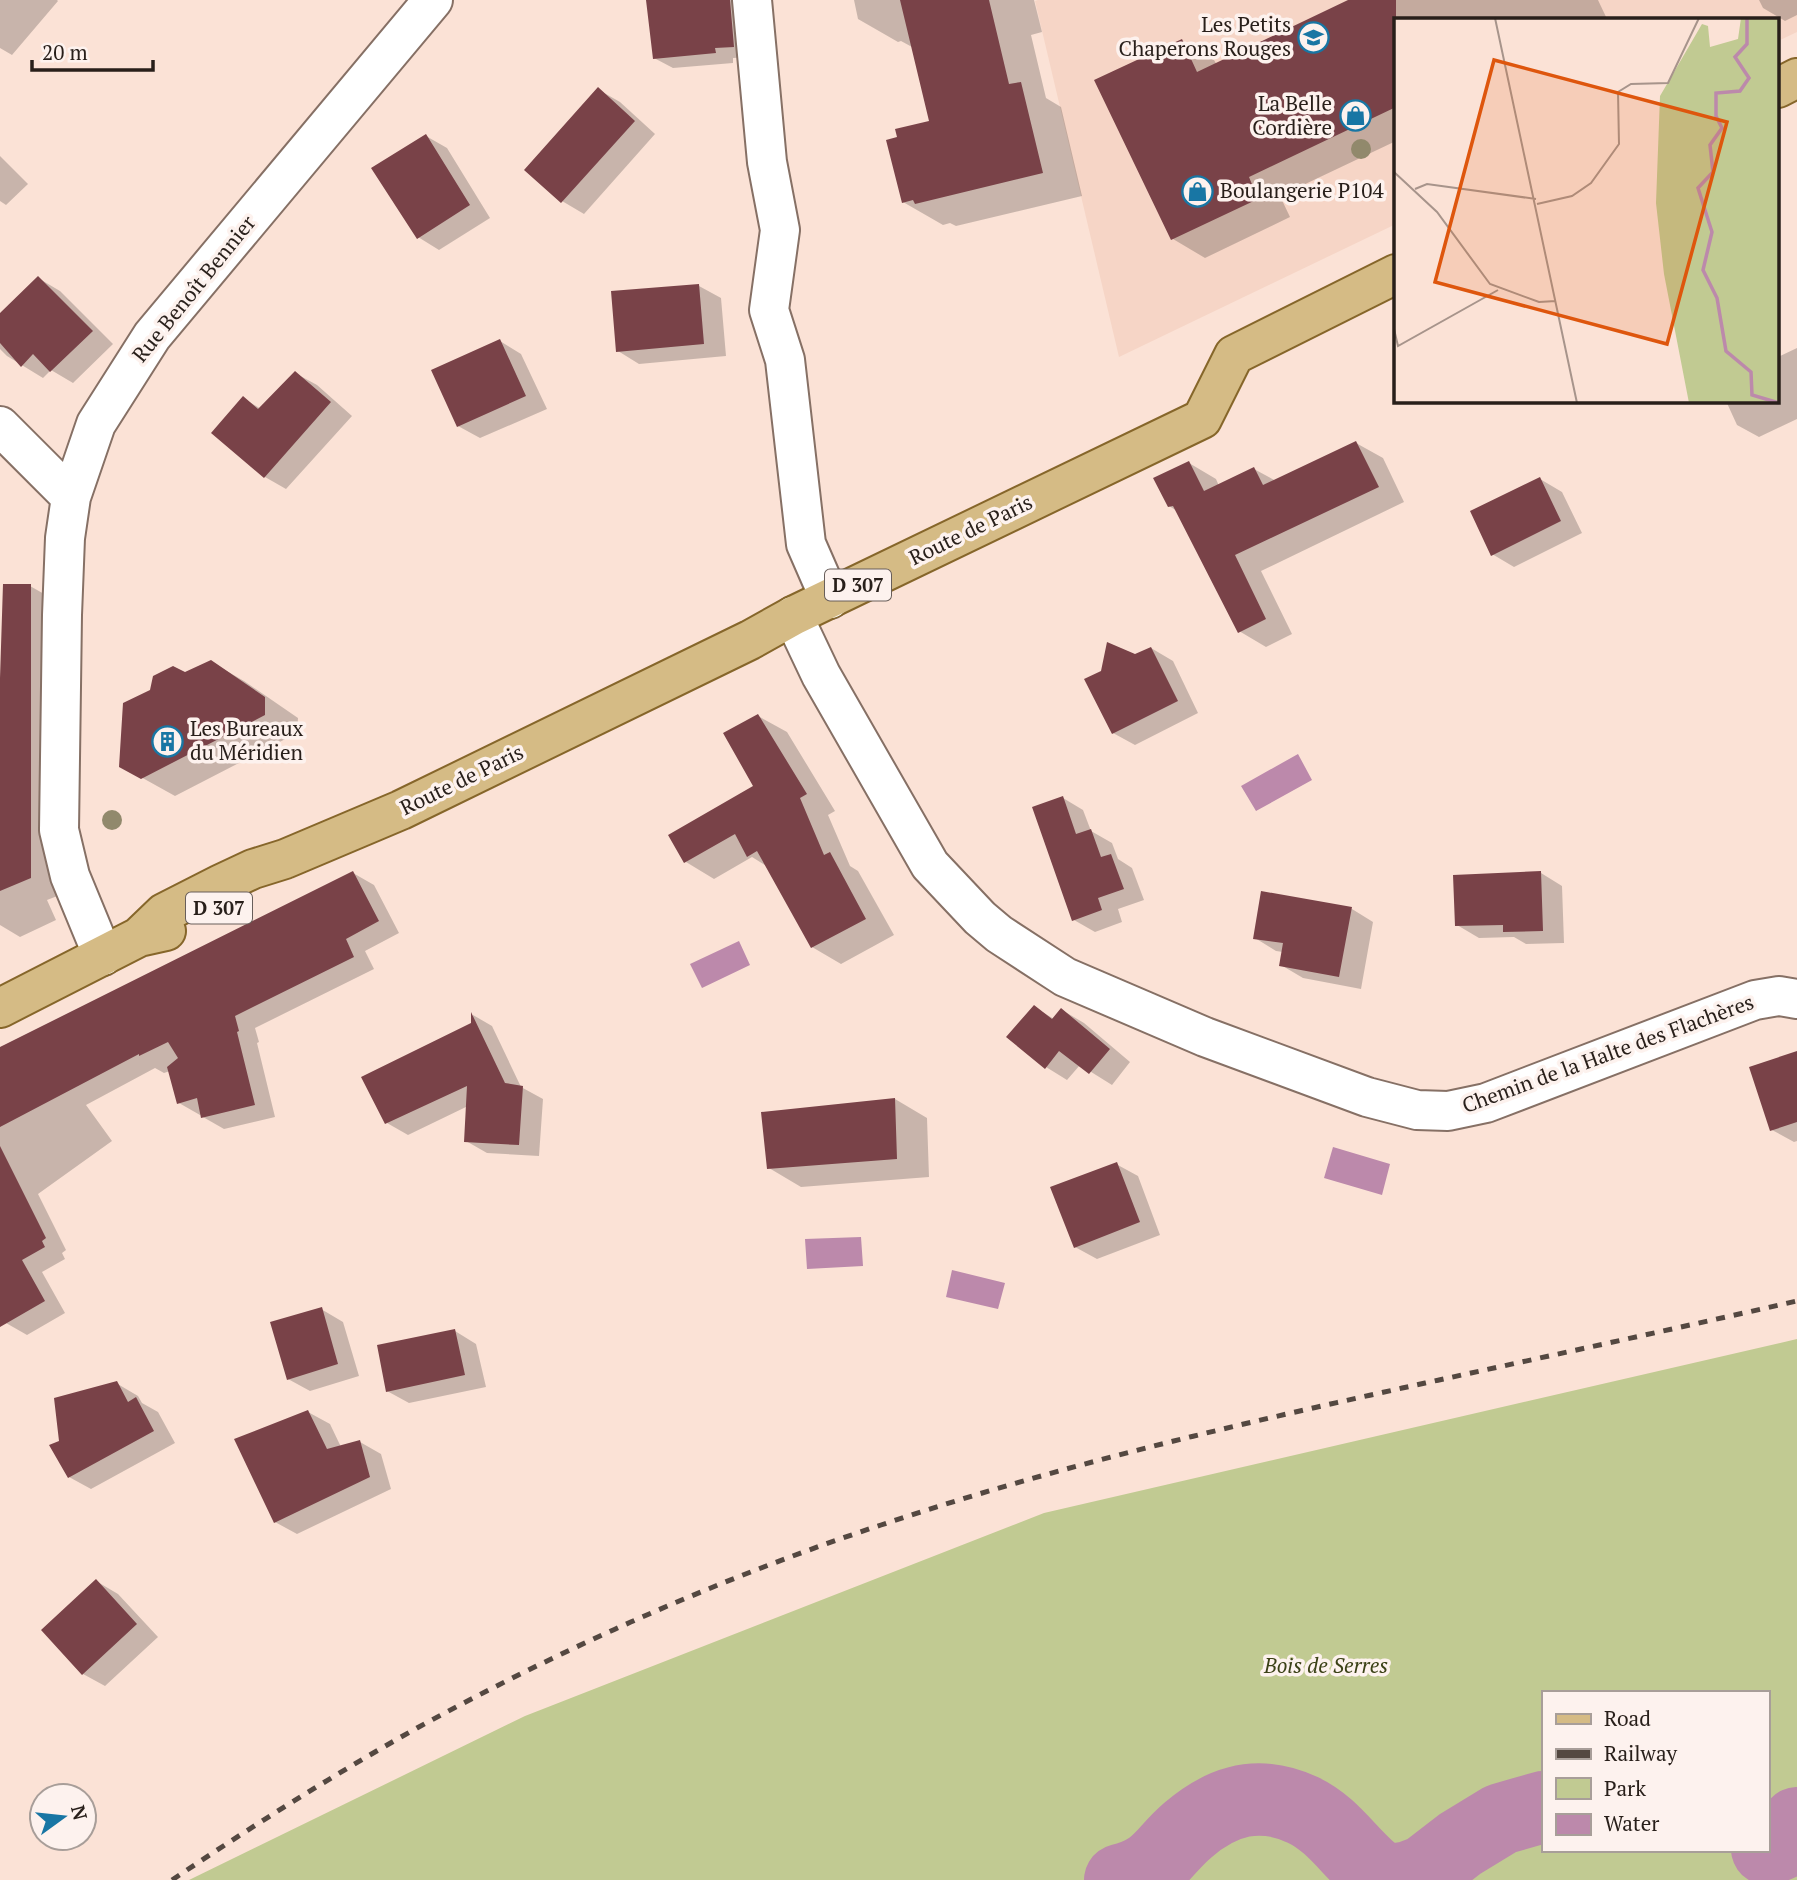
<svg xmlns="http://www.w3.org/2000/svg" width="1797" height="1880" font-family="'PT Serif',serif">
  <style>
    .built { fill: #f6d5c6 }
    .green { fill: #c1ca92; fill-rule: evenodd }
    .water { fill: #bc89ab }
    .shadow { fill: #0003 }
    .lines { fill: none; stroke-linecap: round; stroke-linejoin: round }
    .river { stroke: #bc89ab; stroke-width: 72 }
    .building { fill: #794248 }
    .minor-casing { stroke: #867065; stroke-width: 42 }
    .major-casing { stroke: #86662a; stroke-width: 42 }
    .minor { stroke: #fff; stroke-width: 38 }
    .major { stroke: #d5bb85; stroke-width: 38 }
    .rail { stroke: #544841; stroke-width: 5; stroke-dasharray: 9 9; stroke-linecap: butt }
    .tree { fill: #91896c }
    .labels { text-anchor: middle; stroke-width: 7; stroke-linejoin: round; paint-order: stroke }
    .shield { fill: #fdf2ee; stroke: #685e5a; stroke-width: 2 }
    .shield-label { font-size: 19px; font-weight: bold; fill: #281f1a }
    .poi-label { font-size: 21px; fill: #281f1a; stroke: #fdf2ee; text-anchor: end }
    .street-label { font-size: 21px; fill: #281f1a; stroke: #fdf2ee }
    .park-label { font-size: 21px; font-style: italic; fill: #3b4116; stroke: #fdf2ee }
    .inset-river { fill: none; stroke: #bc89ab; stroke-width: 3.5 }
    .inset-road { fill: none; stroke: #a7948b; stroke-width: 2 }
    .view { fill: #de560d; fill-opacity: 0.15; stroke: #de560d; stroke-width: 3.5 }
    .inset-edge { fill: none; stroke: #281f1a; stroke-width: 3.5 }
  </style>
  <rect width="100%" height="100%" fill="#fbe2d6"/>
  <path class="built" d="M1038 0H1797V32L1778 41V19H1396V224L1119 357 1035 1Z"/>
  <path class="green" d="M1797 1339V1880H189L525 1716 1044 1513ZM1543 1693H1767V1850H1543Z"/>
  <path class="water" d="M1298 754 1312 780 1256 811 1241 786Z
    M739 941 750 965 702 988 690 964Z
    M1333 1147 1390 1164 1382 1195 1324 1178Z
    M861 1237 863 1266 807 1269 805 1239Z
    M952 1270 1005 1283 998 1309 946 1297Z"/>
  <path class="shadow" d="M0 0H57L58 1 12 55 0 48Z
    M648 0H732L749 10 752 57 733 58V63L673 68 654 58Z
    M854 0H1034L1042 32 1031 35 1046 98 1061 107 1082 196 956 226 950 223 943 225 903 202 931 122 912 47 901 41 898 42 858 19Z
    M1352 0H1598L1607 19H1396V141L1280 196 1290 217 1205 258 1173 239 1182 41 1214 60 1217 65Z
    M1759 0H1797V15L1785 21 1763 8Z
    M599 90 620 102 655 134 584 214 562 201Z
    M426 136 447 148 490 218 439 250 418 237Z
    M0 156 28 184 6 205 0 201Z
    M38 278 60 291 113 344 73 383 51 370 43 378 7 356 0 349V316Z
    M699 286 721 298 726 356 639 364 618 351Z
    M500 341 521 354 547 409 480 438 458 426Z
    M1797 348V419L1759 437 1737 425 1726 401H1778V357Z
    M295 373 317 385 352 416 286 489 265 477 243 398 261 409Z
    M1356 443 1383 458 1404 502 1261 571 1292 634 1266 647 1239 631 1177 511 1169 506 1189 463 1216 479 1219 486 1254 469 1276 481Z
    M1540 479 1562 492 1582 533 1514 567 1492 554Z
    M30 586 60 603V895L47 900 56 920 20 937 0 925V738Z
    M1151 648 1173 661 1198 713 1135 745 1113 733 1135 656Z
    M211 662 244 681 298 718 297 733 175 796 121 766 152 691Z
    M758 716 787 732 835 811 828 815 850 866 858 871 894 935 841 964 812 947 768 867 752 857 714 879 686 862 755 786Z
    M1063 798 1083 810 1091 831 1112 843 1118 859 1132 868 1144 900 1118 909 1122 922 1095 932 1074 920Z
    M353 873 374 885 399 933 365 951 374 969 255 1028 259 1042 257 1043 275 1117 224 1129 203 1117 202 1114 200 1115 179 1103 170 1071 164 1073 155 1068 86 1105 112 1141 38 1194 66 1250 62 1253 65 1259 42 1272 65 1313 27 1335 6 1323 0 1313V1050Z
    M1541 873 1562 886 1564 943 1526 944 1514 937 1479 938 1457 925Z
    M1352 909 1373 922 1361 989 1303 978 1281 965 1283 952 1276 951 1255 938Z
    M1034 1007 1054 1019 1062 1010 1084 1023 1130 1062 1112 1085 1080 1065 1067 1080 1046 1067Z
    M473 1015 492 1026 521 1087 543 1099 539 1156 487 1153 466 1141 468 1106 408 1135 387 1123 472 1024Z
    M1797 1055V1141L1794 1142 1772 1130Z
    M895 1099 927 1118 929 1177 801 1187 769 1168Z
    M1116 1164 1138 1176 1160 1235 1097 1259 1075 1247Z
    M321 1309 343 1322 359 1376 310 1391 288 1379Z
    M455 1331 476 1344 486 1387 409 1403 387 1391Z
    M116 1383 138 1396 142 1403 158 1412 175 1443 91 1489 69 1477 60 1442Z
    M308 1412 330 1424 341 1447 360 1442 381 1454 391 1489 297 1534 275 1522Z
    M96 1581 118 1594 158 1637 105 1686 83 1674Z"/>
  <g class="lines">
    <path class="river" d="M1767 1849C1785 1845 1791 1839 1797 1823
      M1120 1880C1160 1870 1161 1853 1188 1830 1223 1800 1260 1790 1303 1810 1331 1823 1348 1850 1371 1870 1377 1875 1384 1877 1390 1880
      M1391 1880 1409 1877 1425 1871 1460 1844 1501 1819 1543 1807"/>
  </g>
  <path class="building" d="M646 0H730L734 47 715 48 716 53 653 59Z
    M900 0H989L1009 84 1021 82 1043 173 915 204 913 200 902 203 886 140 897 137 895 129 929 121Z
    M1348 0H1396V107L1249 177 1258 199 1171 240 1094 80 1182 39 1197 72Z
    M598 87 635 121 561 203 524 170Z
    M426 134 470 205 417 239 371 168Z
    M38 276 93 331 50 372 33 354 21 367 0 343V313Z
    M699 284 704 344 616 352 611 291Z
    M500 339 526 396 457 427 431 370Z
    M295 371 331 402 264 478 211 433 243 396 258 409Z
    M1356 441 1379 487 1235 555 1266 619 1238 633 1173 506 1168 507 1153 478 1189 461 1204 491 1254 467 1263 485Z
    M1540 477 1561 521 1491 556 1470 511Z
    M3 584H31V878L0 891V678Z
    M1107 642 1135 654 1151 647 1178 701 1112 734 1084 679 1101 671Z
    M211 660 265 697V715L141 779 119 767 123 703 150 690 153 676 173 666 185 672Z
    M758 714 807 794 800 798 824 855 830 852 866 919 811 948 757 851 747 857 735 834 684 863 668 835 753 786 723 733Z
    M1063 796 1076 834 1091 829 1101 857 1111 854 1124 889 1098 898 1102 910 1072 921 1032 807Z
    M353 871 379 921 346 939 354 957 235 1016 239 1031 237 1032 255 1105 201 1118 197 1098 177 1104 167 1067 178 1058 168 1042 139 1056V1054L0 1127V1047Z
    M1541 871 1543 931 1503 932V925L1455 926 1453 875Z
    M1261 891 1352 907 1339 977 1279 966 1283 943 1253 939Z
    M1034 1005 1052 1019 1061 1008 1110 1049 1089 1074 1059 1051 1045 1069 1006 1037Z
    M471 1012 505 1083 523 1086 519 1145 464 1142 467 1086 385 1124 361 1077 471 1023Z
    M1797 1051V1122L1770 1131 1749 1067Z
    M895 1098 897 1159 767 1169 761 1112Z
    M0 1146 46 1238 42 1241 45 1247 22 1260 45 1301 0 1327Z
    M1117 1162 1140 1222 1074 1248 1050 1187Z
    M322 1307 338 1364 287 1380 270 1322Z
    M455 1329 465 1375 386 1392 377 1345Z
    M117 1381 128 1402 136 1397 154 1431 68 1478 49 1445 59 1441 54 1398Z
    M308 1410 327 1449 360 1440 370 1477 274 1523 234 1439Z
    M96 1579 137 1624 82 1675 41 1630Z"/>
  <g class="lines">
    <defs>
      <path id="minor" d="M752 0 767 162 780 230 769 310 785 360 806 544 830 599
        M0 426 71 497
        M793 616 821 675 930 865 980 918 999 934 1065 977 1205 1037 1367 1097 1417 1110 1448 1111 1486 1103 1755 1000 1779 996 1797 999
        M103 956 70 876 59 830 62 615 65 538 71 497 96 424 152 336 433 0"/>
      <path id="major" d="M1778 88 1797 78
        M139 937 164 913 221 884 253 869 285 859 401 810 750 640 793 616 1202 419 1234 355 1396 274
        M0 1008 139 937 166 931"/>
    </defs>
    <use href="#minor" class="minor-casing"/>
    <use href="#major" class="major-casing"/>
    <use href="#minor" class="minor"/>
    <use href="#major" class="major"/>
    <path class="rail" d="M172 1880C251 1827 333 1775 417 1728 565 1647 721 1578 881 1525 1063 1464 1251 1421 1439 1380 1558 1354 1678 1328 1797 1301"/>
  </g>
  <g class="tree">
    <circle cx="1361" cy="149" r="10"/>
    <circle cx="112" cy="820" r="10"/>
  </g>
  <defs>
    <symbol id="school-ring" viewBox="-11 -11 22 22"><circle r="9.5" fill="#fdf2ee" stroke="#1876a4" stroke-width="1.5"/><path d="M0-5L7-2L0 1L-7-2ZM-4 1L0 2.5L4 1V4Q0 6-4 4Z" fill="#1876a4"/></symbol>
    <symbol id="shop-ring" viewBox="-11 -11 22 22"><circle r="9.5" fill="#fdf2ee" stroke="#1876a4" stroke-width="1.5"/><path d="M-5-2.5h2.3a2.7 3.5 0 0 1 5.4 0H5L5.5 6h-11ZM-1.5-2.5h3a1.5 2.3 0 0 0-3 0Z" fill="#1876a4"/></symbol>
    <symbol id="building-ring" viewBox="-11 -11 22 22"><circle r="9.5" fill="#fdf2ee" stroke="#1876a4" stroke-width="1.5"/><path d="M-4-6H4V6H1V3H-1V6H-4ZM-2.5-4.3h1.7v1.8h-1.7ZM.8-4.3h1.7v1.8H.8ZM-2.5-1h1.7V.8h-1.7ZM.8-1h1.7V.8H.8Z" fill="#1876a4"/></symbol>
  </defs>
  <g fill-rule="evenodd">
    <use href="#school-ring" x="1296" y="20" width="35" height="35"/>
    <use href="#shop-ring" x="1338" y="98" width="35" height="35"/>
    <use href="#shop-ring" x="1180" y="174" width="35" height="35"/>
    <use href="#building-ring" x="150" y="724" width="35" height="35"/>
  </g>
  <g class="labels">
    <g class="shield">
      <rect x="825" y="569.5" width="66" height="31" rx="5"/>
      <rect x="186" y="892.5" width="66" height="31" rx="5"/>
    </g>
    <g class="shield-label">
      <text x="858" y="592">D 307</text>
      <text x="219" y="915">D 307</text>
    </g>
    <g class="poi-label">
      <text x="1291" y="32">Les Petits<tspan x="1291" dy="24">Chaperons Rouges</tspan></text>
      <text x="1332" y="111">La Belle<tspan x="1332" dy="24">Cordière</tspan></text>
      <text x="1220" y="198" text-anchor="start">Boulangerie P104</text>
      <text x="190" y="736" text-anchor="start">Les Bureaux<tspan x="190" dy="24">du Méridien</tspan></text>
    </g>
    <g class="street-label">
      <text transform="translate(194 289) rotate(-51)" y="7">Rue Benoît Bennier</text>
      <text transform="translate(971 530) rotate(-26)" y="7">Route de Paris</text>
      <text transform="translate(462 780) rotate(-26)" y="7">Route de Paris</text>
      <text transform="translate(1608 1054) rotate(-20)" y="7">Chemin de la Halte des Flachères</text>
    </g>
    <g class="park-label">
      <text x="1326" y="1673">Bois de Serres</text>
    </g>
  </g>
  <g transform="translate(1394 18)">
    <rect width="385" height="385" fill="#fbe2d6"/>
    <path d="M347 0H385V385H295L270 256 262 185 266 78 308 6 314 8 316 29 344 21Z" fill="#c1ca92"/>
    <path class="inset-river" d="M353 0V26L341 39 355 60 346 73 322 75V98L328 110 316 127 319 154 304 170 318 214 309 252 323 280 332 333 357 354 358 377 385 385"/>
    <path class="inset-road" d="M101 0 183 385M0 154 43 194 96 266 145 284 162 283M21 171 33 166 142 181M143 186 178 178 197 165 225 126 224 74 237 66 274 65 305 0M0 311 4 328 104 272"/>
    <path class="view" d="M100 42 333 104 273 326 41 264Z"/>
    <rect width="385" height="385" class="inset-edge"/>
  </g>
  <rect x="1542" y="1691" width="228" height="161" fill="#fdf2ee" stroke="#a89e99" stroke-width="2"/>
  <rect x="1556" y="1714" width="35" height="10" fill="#d5bb85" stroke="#a89e99" stroke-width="2"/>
  <text x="1604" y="1726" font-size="21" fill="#281f1a">Road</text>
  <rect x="1556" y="1749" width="35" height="10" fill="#544841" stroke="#a89e99" stroke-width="2"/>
  <text x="1604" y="1761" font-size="21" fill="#281f1a">Railway</text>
  <rect x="1556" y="1778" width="35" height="21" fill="#c1ca92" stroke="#a89e99" stroke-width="2"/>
  <text x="1604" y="1796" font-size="21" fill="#281f1a">Park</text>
  <rect x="1556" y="1814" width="35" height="21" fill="#bc89ab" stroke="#a89e99" stroke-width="2"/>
  <text x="1604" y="1831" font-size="21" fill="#281f1a">Water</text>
  <g transform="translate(63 1817) rotate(75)"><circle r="33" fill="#fdf2ee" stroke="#a89e99" stroke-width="2"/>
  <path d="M0-5L12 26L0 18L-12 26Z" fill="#1876a4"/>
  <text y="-10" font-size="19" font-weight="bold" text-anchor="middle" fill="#281f1a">N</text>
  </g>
  <path d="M32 60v10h121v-10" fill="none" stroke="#281f1a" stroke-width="3.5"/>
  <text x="42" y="60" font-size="21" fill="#281f1a" stroke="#fdf2ee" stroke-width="5" paint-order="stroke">20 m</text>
</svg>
